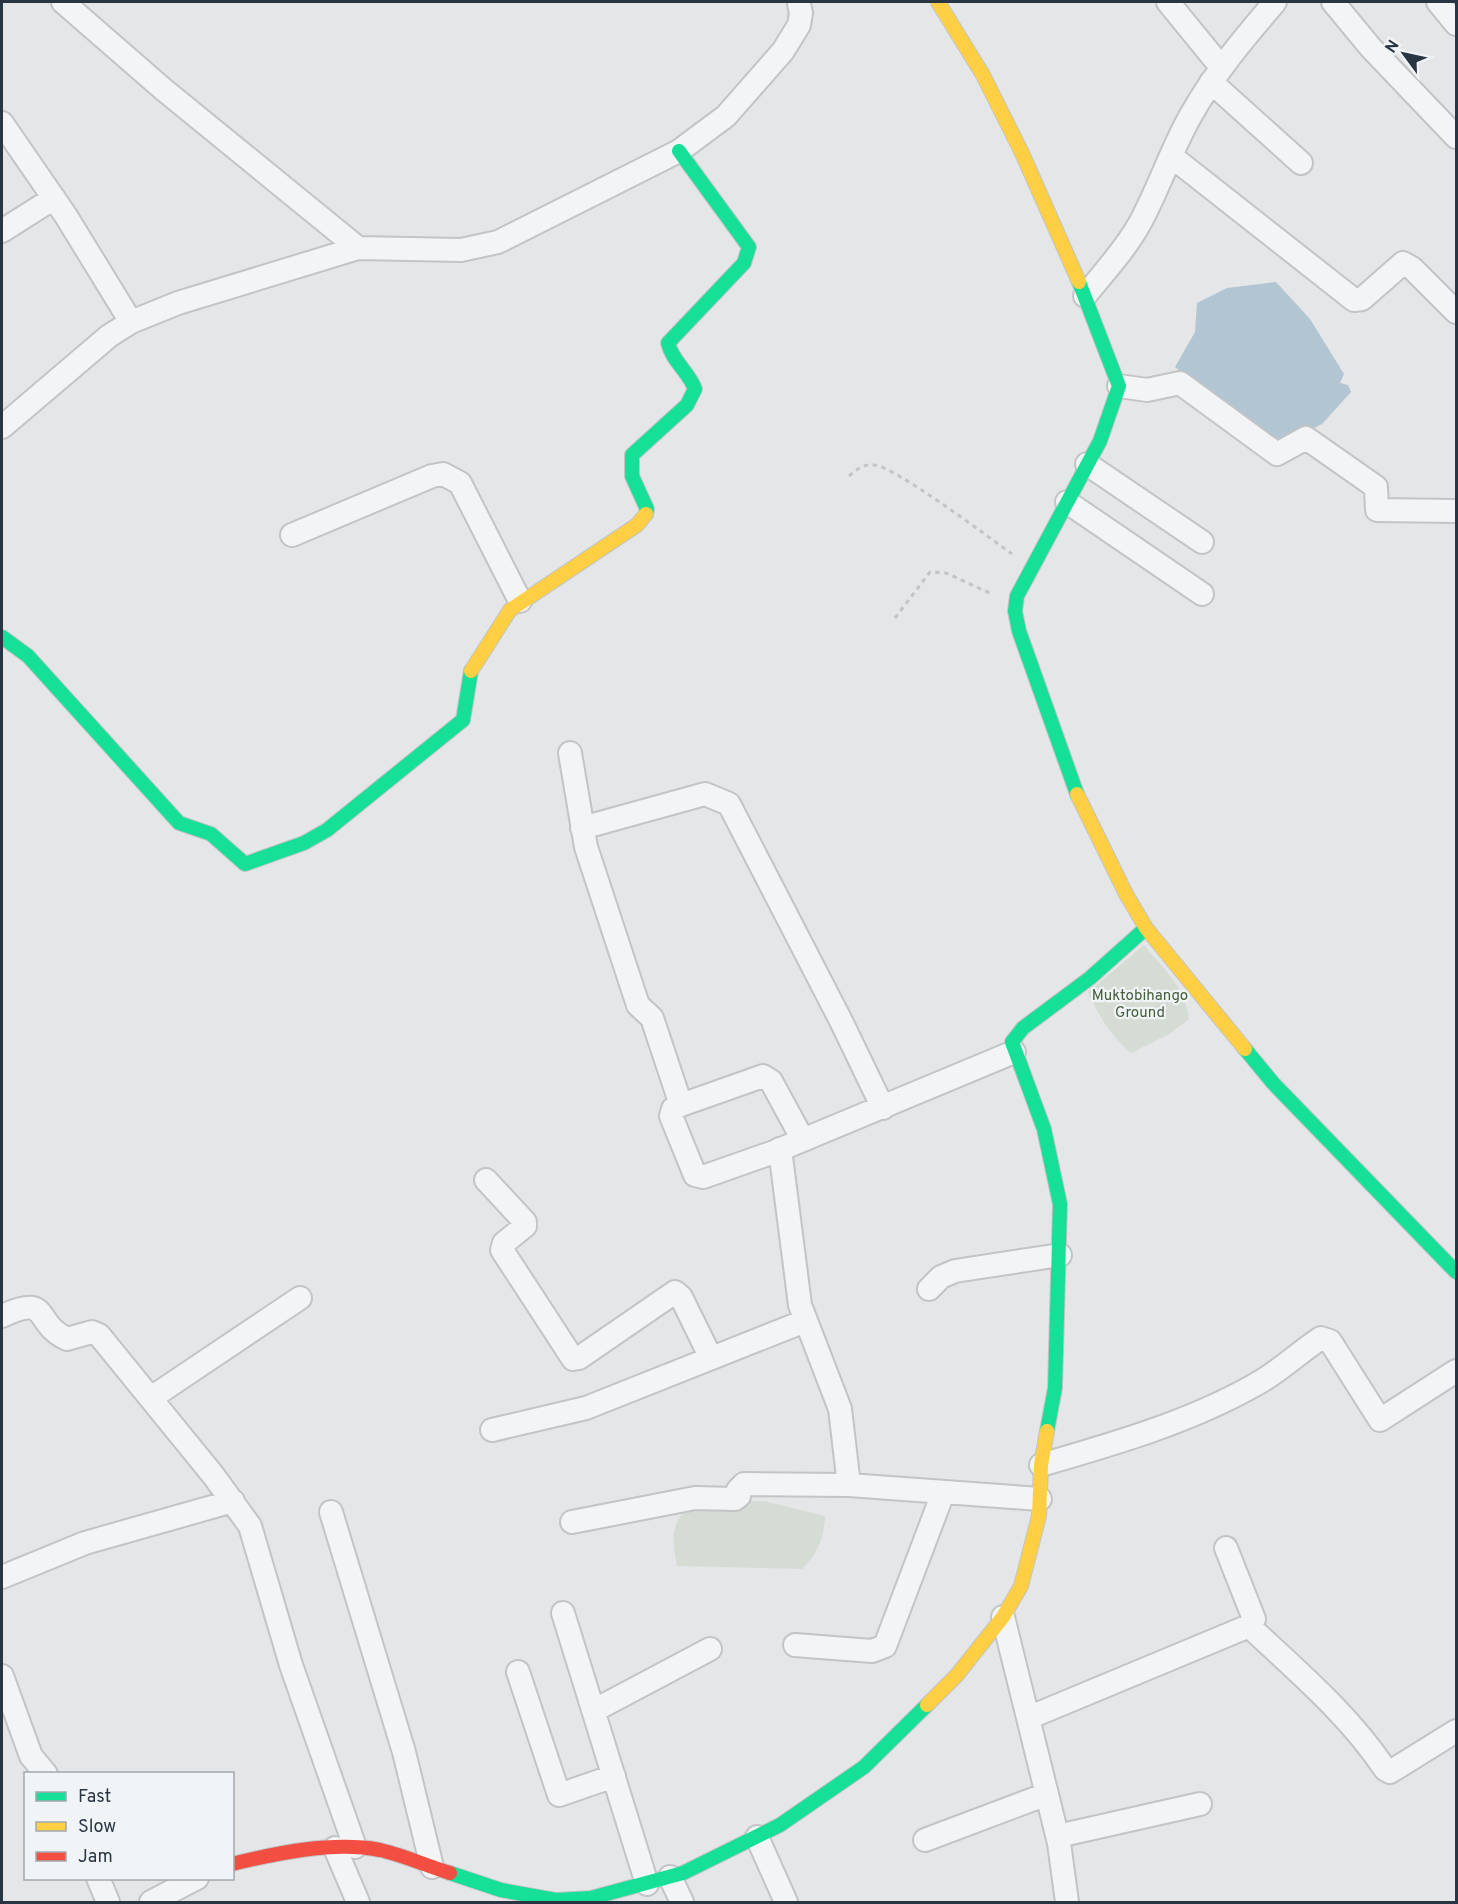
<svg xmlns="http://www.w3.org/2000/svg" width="1458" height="1904" font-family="Overpass,sans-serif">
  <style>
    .green { fill: #d5dcd4 }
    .water { fill: #b2c5d3 }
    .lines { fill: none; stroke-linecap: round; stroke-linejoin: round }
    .street-casing { stroke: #c2c4c6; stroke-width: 26 }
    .fast-casing { stroke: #c2c4c6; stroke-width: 16 }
    .slow-casing { stroke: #c2c4c6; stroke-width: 16 }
    .jam-casing { stroke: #c2c4c6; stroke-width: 16 }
    .path { stroke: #c2c5c8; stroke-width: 3; stroke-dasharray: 4.5 4.5; stroke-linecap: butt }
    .street { stroke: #f2f4f5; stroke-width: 22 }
    .fast { stroke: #16e098; stroke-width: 14 }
    .slow { stroke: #ffcf43; stroke-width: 14 }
    .jam { stroke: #f24e42; stroke-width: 14 }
    .labels { text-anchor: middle; stroke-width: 4.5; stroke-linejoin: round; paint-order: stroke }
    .park-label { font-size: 15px; fill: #425e37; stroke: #f1f4f7 }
  </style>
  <rect width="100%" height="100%" fill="#e4e6e8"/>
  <path class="green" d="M1144 945C1163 968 1185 987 1189 1019L1169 1034 1131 1053C1111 1036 1099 1017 1088 992Z
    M764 1501 825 1516C824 1538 818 1553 802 1569L677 1566C671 1535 671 1525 692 1502Z"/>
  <path class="water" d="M1276 282 1310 319 1344 374 1340 383 1348 385 1351 392 1322 424 1283 444 1255 431 1175 367 1195 332 1197 303 1227 288Z"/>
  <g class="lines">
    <defs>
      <path id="street" d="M63 2 163 89 358 248
        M1168 2 1221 67
        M1333 2 1371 48 1456 137
        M1438 2 1456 24
        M1211 82 1301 163
        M2 123 66 216 131 322
        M1171 156 1354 300 1362 299 1403 263 1412 268 1456 312
        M2 231 54 198
        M1085 296C1104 272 1125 250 1140 223 1159 188 1171 150 1191 115 1214 74 1244 38 1275 2
        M1119 386 1147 390 1180 383 1277 454 1306 438 1376 487 1377 510 1456 511
        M2 427 109 336 131 322 178 303 358 248 461 250 498 242 679 151 726 116 783 51 799 25 801 13 799 4
        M1087 464 1202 542
        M1067 502 1202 594
        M292 535 432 476 443 474 460 483 520 601
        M570 753 586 847 638 1005 652 1018 681 1105 673 1109 671 1116 695 1175 703 1177 774 1152 1014 1052
        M582 828 705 794 729 804 841 1021 883 1108
        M681 1105 763 1076 771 1081 803 1140
        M780 1149 800 1305 840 1409 849 1485 1040 1499
        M486 1180 525 1222V1226L504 1243 502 1250 573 1359 579 1358 675 1292 681 1297 711 1358
        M929 1289 941 1277 955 1271 1060 1255
        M2 1316C52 1293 32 1323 67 1339L92 1332 99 1335 213 1475 250 1526 291 1665 355 1847
        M151 1398 300 1298
        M492 1430 586 1408 805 1321
        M1041 1465C1113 1444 1187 1423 1253 1386 1278 1373 1298 1353 1321 1338L1330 1341 1380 1420 1456 1371
        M331 1512 404 1752 432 1867
        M572 1522 695 1498 735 1499 739 1496 738 1490 744 1484 849 1485
        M2 1577 85 1543 233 1501
        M563 1613 647 1884
        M1003 1617 1059 1843 1067 1902
        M1249 1626C1298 1672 1348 1714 1385 1769L1390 1772 1456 1731
        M795 1645 872 1651 885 1646 943 1493
        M518 1672 559 1795 614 1776
        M2 1676 31 1756 46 1774
        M595 1710 710 1649
        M1028 1718 1249 1626 1254 1619 1226 1548
        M1058 1836 1200 1804
        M757 1837 786 1902
        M925 1840 1047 1794
        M335 1848 358 1902
        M670 1877 682 1902
        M98 1878 108 1902
        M151 1902 197 1878"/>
      <path id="fast" d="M646 514 647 509 632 476V455L687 405 695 389C689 372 672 361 668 343L744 263 749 247 679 151
        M2 637 28 656 179 823 211 834 245 864 304 843 327 830 463 720 471 671
        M1077 794 1019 631 1015 611 1017 596 1100 441 1119 386 1079 282
        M1245 1049 1273 1083 1456 1272
        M1047 1431 1055 1388 1060 1204 1044 1129 1012 1042 1023 1028 1090 978 1146 928
        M450 1873 501 1890 556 1900 591 1898 683 1873 780 1825 864 1767 927 1705"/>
      <path id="slow" d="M938 2 983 75 1022 153 1079 282
        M471 671 510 610 637 525 646 514
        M1077 794 1126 894 1146 928 1245 1049
        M927 1705 957 1675 1003 1617 1021 1586 1039 1516 1041 1465 1047 1431"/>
      <path id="jam" d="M232 1864C277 1853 333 1841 380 1850 403 1855 427 1866 450 1873"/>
    </defs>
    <use href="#street" class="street-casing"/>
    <use href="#fast" class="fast-casing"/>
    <use href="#slow" class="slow-casing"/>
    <use href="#jam" class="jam-casing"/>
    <path class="path" d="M849 476C857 469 863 464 874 465 894 466 990 538 1012 554
      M895 618 930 572 946 573 992 594"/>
    <use href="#street" class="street"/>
    <use href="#fast" class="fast"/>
    <use href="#slow" class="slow"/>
    <use href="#jam" class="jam"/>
  </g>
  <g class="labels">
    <g class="park-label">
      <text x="1140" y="1000">Muktobihango<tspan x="1140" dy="17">Ground</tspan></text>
    </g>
  </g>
  <rect width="1458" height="1904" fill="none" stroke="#293542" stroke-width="6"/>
  <rect x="24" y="1772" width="210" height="108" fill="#f1f4f7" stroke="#a1a8af" stroke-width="1.5"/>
  <rect x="36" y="1792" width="30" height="9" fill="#16e098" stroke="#a1a8af" stroke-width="1.5"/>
  <text x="78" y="1802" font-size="18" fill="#293542">Fast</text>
  <rect x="36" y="1822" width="30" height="9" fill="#ffcf43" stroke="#a1a8af" stroke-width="1.5"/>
  <text x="78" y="1832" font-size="18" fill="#293542">Slow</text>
  <rect x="36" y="1852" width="30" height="9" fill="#f24e42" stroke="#a1a8af" stroke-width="1.5"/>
  <text x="78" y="1862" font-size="18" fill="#293542">Jam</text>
  <g transform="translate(1404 54) rotate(303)" stroke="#f1f4f7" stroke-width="4.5" paint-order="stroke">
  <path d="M0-4.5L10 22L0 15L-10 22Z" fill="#293542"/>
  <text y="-9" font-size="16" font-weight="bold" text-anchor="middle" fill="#293542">N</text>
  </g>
</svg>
